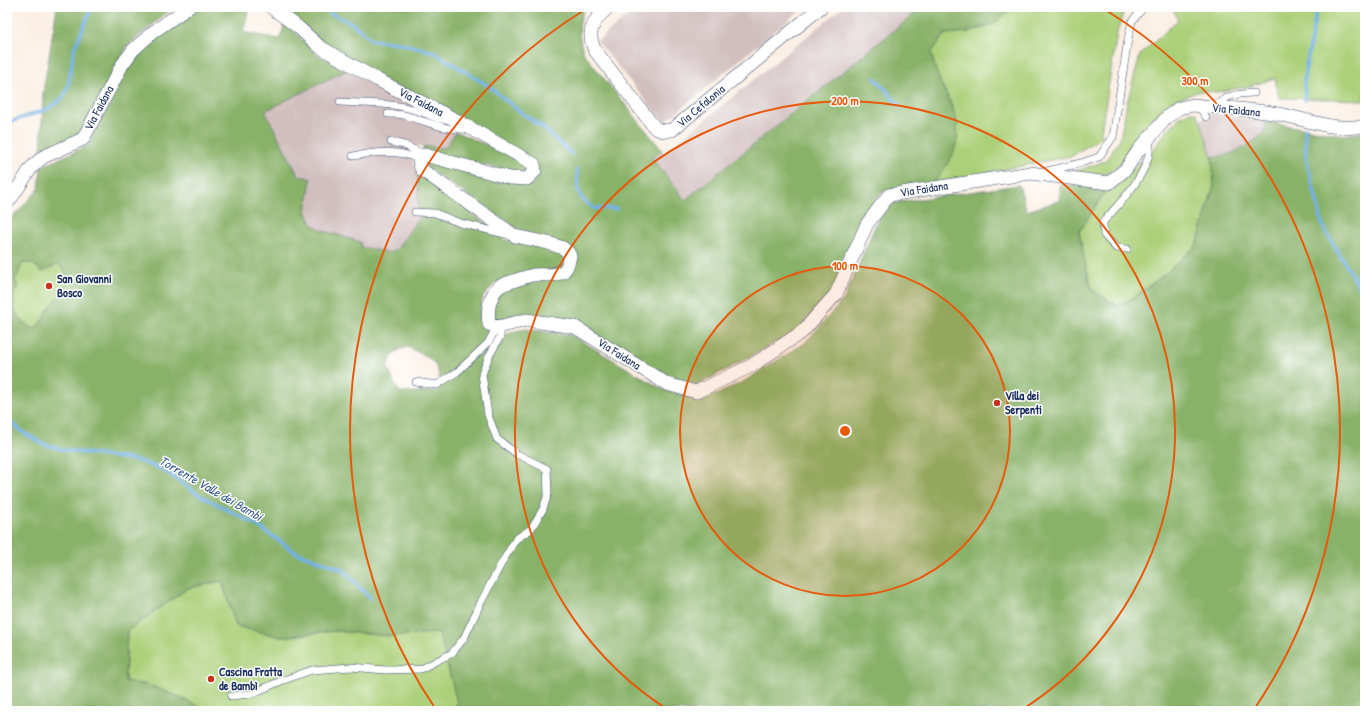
<svg xmlns="http://www.w3.org/2000/svg" width="1372" height="718" font-family="'Patrick Hand',sans-serif">
  <style>
    .industrial { fill: #d1bfbf }
    .green { fill: #acd079; stroke: #64806c }
    .forest { fill: #89b269; stroke: #527064; fill-rule: evenodd }
    .lines { fill: none; stroke-linecap: round; stroke-linejoin: round }
    .stream { stroke: #72b1e5; stroke-width: 3.5 }
    .service-casing { stroke: #3c4c72; stroke-width: 8 }
    .minor-casing { stroke: #3c4c72; stroke-width: 14 }
    .service { stroke: #fff; stroke-width: 7 }
    .minor { stroke: #fff; stroke-width: 13 }
    .ring { fill: none; stroke: #e8590c; stroke-width: 2 }
    .poi-dot { fill: #c8321e; stroke: #fff; stroke-width: 1.5 }
    .labels { text-anchor: middle; stroke-width: 3; stroke-linejoin: round; paint-order: stroke }
    .street-label { font-size: 12px; fill: #1b2f5e; stroke: #fff }
    .poi-label { font-size: 12px; font-weight: bold; fill: #1b2f5e; stroke: #fff; text-anchor: start }
    .water-label { font-size: 13px; font-style: italic; fill: #395c8d; stroke: #fff }
    .centre { fill: #e8590c; stroke: #fff; stroke-width: 2 }
    .ring-label { font-size: 12px; text-anchor: middle; font-weight: bold; fill: #e8590c; stroke: #fff; stroke-width: 3; stroke-linejoin: round; paint-order: stroke }
  </style>
  <rect width="100%" height="100%" fill="#fff"/>
  <filter id="ink" filterUnits="userSpaceOnUse"><feTurbulence type="fractalNoise" baseFrequency=".025" numOctaves="2"/><feDisplacementMap in="SourceGraphic" scale="8" xChannelSelector="R" yChannelSelector="G"/><feConvolveMatrix kernelMatrix="1 2 1 2 8 2 1 2 1" color-interpolation-filters="sRGB"/></filter>
  <filter id="wash" filterUnits="userSpaceOnUse"><feTurbulence type="fractalNoise" baseFrequency=".012" numOctaves="4" result="noise"/><feDisplacementMap in="SourceGraphic" scale="16" xChannelSelector="R" yChannelSelector="G"/><feGaussianBlur stdDeviation="0.9" result="paint"/><feColorMatrix in="noise" values="0 0 0 0 0 0 0 0 0 0 0 0 0 0 0 0 0 1.4 0 .05"/><feComposite in="paint" operator="in"/></filter>
  <g filter="url(#wash)">
    <rect width="100%" height="100%" fill="#faede0"/>
    <path class="industrial" d="M638 7H804L666 121 661 119 597 41Z
      M843 7H923L685 200 651 158 662 150 664 153Z
      M347 70 459 128 445 148 421 145 415 150 413 162 418 173V219L397 249 390 253 361 247 360 242 321 230 312 224 306 211 311 179 298 175 265 110Z
      M1213 113 1266 122 1265 133 1241 149 1224 156 1212 157 1200 120Z"/>
    <path class="green" d="M1012 7H1125L1117 33 1100 138 1072 156 934 183 950 159 957 121 949 99 937 75 931 53 944 34 969 32 995 24Z
      M1172 7H1365V100L1279 98 1275 78 1247 87 1218 92 1200 91 1175 100 1158 114 1130 154 1108 174 1087 175 1061 172 1080 170 1105 161 1120 139 1127 103 1140 55 1178 20Z
      M1191 112H1196L1200 120 1212 157 1214 185 1197 245 1166 273 1134 297 1117 306 1092 290 1085 262 1079 232 1108 187 1115 184 1149 155 1166 132 1180 117Z
      M22 263H32L42 272 58 264C78 279 59 297 47 311 45 314 45 317 43 319 41 323 37 326 35 329 22 325 11 310 13 296 14 293 16 290 18 287L15 280Z
      M222 581 236 626 281 637 335 631 391 636 439 632 457 702 455 711H207L177 696 148 685 125 681 127 631 188 588Z"/>
    <path class="forest" d="M57 7H174L128 45 78 136 41 152 43 93Z
      M199 7H250L243 32 279 39 286 23 315 53 347 70 265 111 298 175 311 179 306 211 312 224 321 230 360 242 361 247 390 253 397 249 418 219V173L499 233 507 241 550 247 564 254 563 266 496 282 483 297 480 310V319L485 329 491 333 486 341 495 349 509 332 526 329 571 335 664 390 698 399 716 395 743 382 805 343 844 299 878 220 893 203 1019 185 1027 211 1059 201 1060 184 1108 187 1079 232 1085 262 1092 290 1117 306 1134 297 1166 273 1197 245 1214 185 1212 157C1234 156 1248 145 1265 133L1266 122 1343 135 1365 132V711H455L457 702 439 633 391 636 335 631 281 637 236 626 222 581 188 588 127 631 125 681 148 685 177 696 207 711H7V223L39 189 41 167 87 146 127 69 138 52ZM23 263H32L42 272 58 264C78 279 59 297 47 311 45 314 45 317 43 319 41 323 37 326 35 329 22 325 11 310 13 296 14 293 16 290 18 287L15 280ZM408 347C430 359 437 358 441 386L436 391 401 393 395 385 387 366C393 354 395 350 408 347Z
      M279 7H585C577 22 578 38 584 54L662 150 652 158 685 200 923 7H1012L995 24 969 32 945 34 931 53C933 61 935 69 938 76 946 97 961 117 957 140 955 156 943 170 934 183L882 192 864 214 834 289 799 330 696 386 669 381 575 323 494 321 493 301 502 290 574 261 519 230 426 167 425 160 530 184 536 180 539 173 329 47Z
      M456 132 527 162 529 168 524 174 425 152 422 146 445 148Z"/>
    <g class="lines">
      <path class="stream" d="M323 7 330 13 353 24 372 40 400 43 434 52 490 87 515 108 543 128 572 154
        M875 78 900 106
        M1305 100 1304 78 1317 7
        M7 123 48 109 63 98 68 87 74 49 92 7
        M1305 128 1306 158 1323 227 1365 297
        M577 169 578 189 582 199 593 208 617 209
        M7 418 21 431 43 444 64 450 135 460 162 469 196 493 258 526 295 552 342 569 370 598"/>
    </g>
  </g>
  <g filter="url(#ink)">
    <g class="lines">
      <defs>
        <path id="service" d="M340 102C364 103 389 103 412 109 428 113 434 120 451 120
          M1197 106 1202 111 1206 117
          M1215 107C1227 94 1237 94 1254 93
          M388 114C393 114 399 114 404 115 426 121 445 131 468 129
          M391 142 404 145 425 155
          M353 156C377 152 396 149 419 159
          M1043 172 1081 163 1099 157 1113 137 1128 39 1132 21 1144 7
          M415 212 435 213 460 223 505 234 509 233
          M1127 249 1116 248 1104 235 1103 222C1120 203 1140 183 1148 158 1150 152 1149 145 1150 139
          M416 382 437 385 457 372 488 343 494 332 495 326
          M231 696 251 694 281 681 312 670 351 667 385 670 421 669 452 653 464 638 481 602 501 564 516 539 531 529 543 509 548 494 547 469 517 454 497 439 488 415 482 374 489 356 500 337 501 326"/>
        <path id="minor" d="M271 7 298 27 320 47 378 80 456 120 534 164 535 171 527 179 510 178 425 155 419 159 420 165 422 170 515 236 548 243 563 248 568 252 570 256C569 261 568 267 564 271 557 277 542 274 533 275 528 276 503 284 500 286 489 295 487 311 489 324L498 327 526 320 575 327 667 384 696 392 751 366 802 332 836 294 867 224 889 195 1030 173 1109 183 1126 169 1138 151 1167 117 1179 108 1193 105C1221 108 1250 109 1278 114 1306 119 1336 132 1365 126
          M609 7C600 14 590 25 591 37 591 41 593 45 594 49L655 128 663 131 672 130 821 7
          M7 203 14 194 31 168 43 157 83 139 122 65 133 50 153 32 189 7"/>
      </defs>
      <use href="#service" class="service-casing"/>
      <use href="#minor" class="minor-casing"/>
      <use href="#service" class="service"/>
      <use href="#minor" class="minor"/>
    </g>
  </g>
  <circle cx="845" cy="431" r="165" fill="#e8590c" fill-opacity=".12"/>
  <g class="ring">
    <circle cx="845" cy="431" r="165"/>
    <path d="M670 711A330 330 0 1 1 1020 711"/>
    <path d="M435 708A495 495 0 0 1 586 9M1104 9A495 495 0 0 1 1255 708"/>
  </g>
  <g class="poi-dot">
    <circle cx="49" cy="286" r="4"/>
    <circle cx="997" cy="403" r="4"/>
    <circle cx="211" cy="679" r="4"/>
  </g>
  <g class="labels">
    <g class="street-label">
      <text transform="translate(421 102) rotate(27)" y="4">Via Faidana</text>
      <text transform="translate(701 106) rotate(-40)" y="4">Via Cefalonia</text>
      <text transform="translate(99 108) rotate(-62)" y="4">Via Faidana</text>
      <text transform="translate(1236 110) rotate(6)" y="4">Via Faidana</text>
      <text transform="translate(924 189) rotate(-9)" y="4">Via Faidana</text>
      <text transform="translate(619 354) rotate(32)" y="4">Via Faidana</text>
    </g>
    <g class="poi-label">
      <text x="57" y="283">San Giovanni<tspan x="57" dy="14">Bosco</tspan></text>
      <text x="1005" y="400">Villa dei<tspan x="1005" dy="14">Serpenti</tspan></text>
      <text x="219" y="676">Cascina Fratta<tspan x="219" dy="14">de Bambì</tspan></text>
    </g>
    <g class="water-label">
      <text transform="translate(211 488) rotate(30)" y="5">Torrente Valle dei Bambi</text>
    </g>
  </g>
  <circle cx="845" cy="431" r="6" class="centre"/>
  <g class="ring-label">
    <text x="1195" y="85">300 m</text>
    <text x="845" y="105">200 m</text>
    <text x="845" y="270">100 m</text>
  </g>
  <rect width="1372" height="718" fill="none" stroke="#fff" stroke-width="24"/>
</svg>
